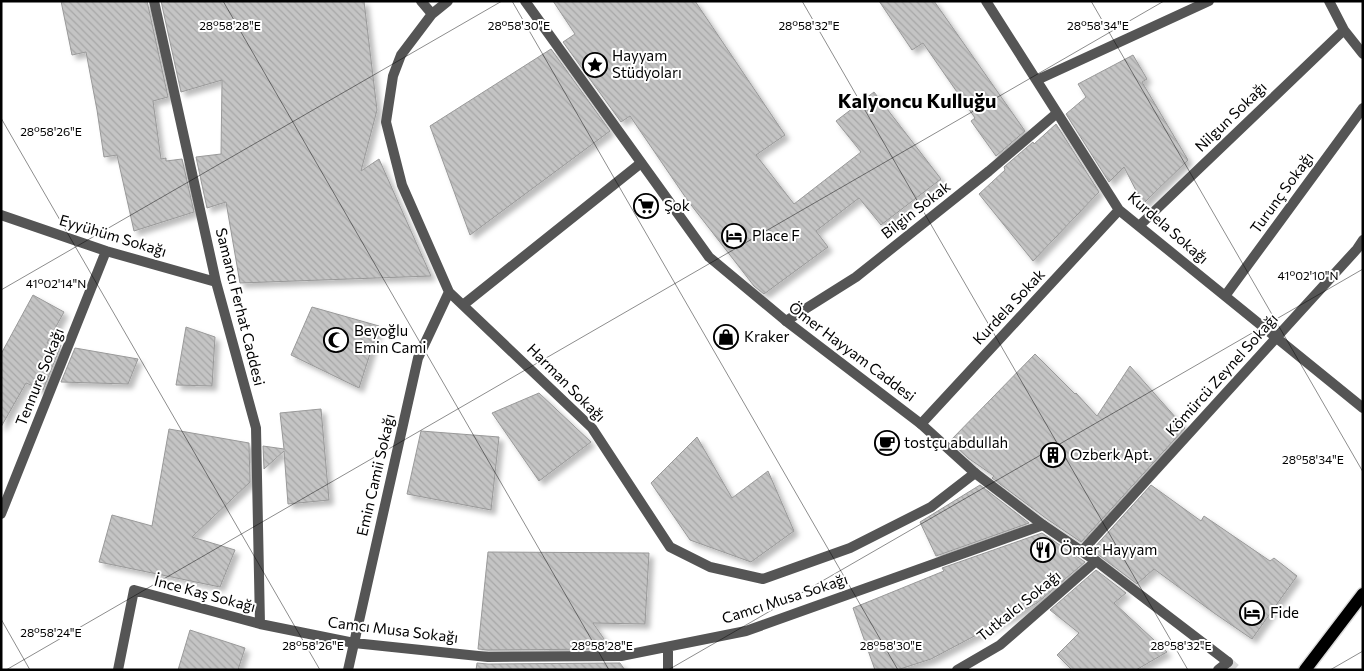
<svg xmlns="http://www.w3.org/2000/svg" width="1364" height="671" font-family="Commissioner,sans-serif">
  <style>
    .building { fill: url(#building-back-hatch); stroke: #999; filter: url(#shadow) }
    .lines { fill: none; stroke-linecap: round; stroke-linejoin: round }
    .minor-tunnel { stroke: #d9d9d9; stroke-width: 10; stroke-dasharray: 10 5; stroke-linecap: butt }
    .primary-casing { stroke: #dbdbdb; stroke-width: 15 }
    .minor { stroke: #555; stroke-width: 10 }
    .tertiary { stroke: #555; stroke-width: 10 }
    .primary { stroke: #000; stroke-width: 12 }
    .ticks { fill: none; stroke: #000; stroke-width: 1; stroke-opacity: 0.45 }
    .labels { text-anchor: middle; stroke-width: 4; stroke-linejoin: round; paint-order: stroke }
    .poi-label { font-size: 15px; fill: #000; stroke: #fff; text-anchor: start }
    .street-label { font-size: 15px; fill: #000; stroke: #fff }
    .district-label { font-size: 20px; font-weight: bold; fill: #000; stroke: #fff }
    .ticks-label { font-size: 12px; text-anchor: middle; fill: #000; stroke: #fff; stroke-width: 4; stroke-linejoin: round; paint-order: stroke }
  </style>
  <defs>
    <pattern id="building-back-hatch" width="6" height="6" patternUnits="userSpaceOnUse" patternTransform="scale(1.25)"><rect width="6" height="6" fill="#c4c4c4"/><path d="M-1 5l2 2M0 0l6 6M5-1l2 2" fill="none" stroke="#a7a7a7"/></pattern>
    <filter id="shadow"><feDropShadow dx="4.5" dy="4.5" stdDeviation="2.5" flood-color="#0004"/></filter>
  </defs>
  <rect width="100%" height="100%" fill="#fff"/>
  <path class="building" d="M61 1H147L168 97 153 101 161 159 166 158V161L182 159 194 212 134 231 117 155 104 157 97 110 86 52 72 55Z
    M161 1H364L377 110 361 171 379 159 431 276 240 283 226 202 207 208 196 157 221 154 222 80 181 92Z
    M553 1H695L785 135 756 155 794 204 861 152 836 121 874 92 941 179 881 225 859 198 816 231 828 247 764 294 754 286 688 201 630 116 621 122 563 42 575 34Z
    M879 1H934L1025 131 996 156 971 121 975 118 923 43 912 50Z
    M551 49 610 131 470 235 430 126Z
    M1133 55 1147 79 1142 82 1188 160 1143 204 1124 167 1109 182 1066 114 1086 97 1078 84Z
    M1056 124 1099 192 1033 261 979 194 1005 170 1004 167 1033 142 1034 144Z
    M33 295 64 312 47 343 61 345 43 390 26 383 1 427V354Z
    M312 307 379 326 359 388 291 355Z
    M186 327 215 337 212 386 176 385Z
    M75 348 138 359 128 384 61 382Z
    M1035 354 1075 394 1076 393 1097 416 1130 366 1185 428 1081 542 1047 519 992 478 994 476 968 458 950 441Z
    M539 393 591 442 539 481 492 413Z
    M321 409 329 500 288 504 284 451 264 469 263 446 284 449 280 413Z
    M169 429 249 443 250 482 192 537 235 550 220 587 99 562 112 515 152 526Z
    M421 431 499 437 491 510 407 494Z
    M697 437 732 498 768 471 794 531 751 562 690 540 651 483Z
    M980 485 1029 523 936 556 920 522Z
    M1151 485 1201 521 1204 516 1270 561 1274 558 1297 576 1252 639 1214 613 1154 569 1137 584 1092 550Z
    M1042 533 1085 562 1037 603 931 659 897 670H875L853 608 944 571 942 568Z
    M488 552 649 553 645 624 593 623 611 649 488 650 478 649Z
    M1096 570 1126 593 1114 603 1167 652 1136 670H1072L1057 655 1079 633 1050 610Z
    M190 630 245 648 238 670H178Z
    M477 663 488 664 620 663 625 670H476Z"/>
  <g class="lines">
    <path class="minor-tunnel" d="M1228 662 1237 670"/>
    <defs>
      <path id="primary" d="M1305 670 1363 594"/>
    </defs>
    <use href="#primary" class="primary-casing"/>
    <path class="minor" d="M154 1 216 282 256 428 260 624
      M421 1 432 14
      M448 1 432 14 401 55 393 76 386 122 402 185 449 292 592 428 670 547 710 567 763 579 850 548 931 507 975 473
      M986 1 1119 210 1363 408
      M1329 1 1344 30 1363 54
      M1037 80 1209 1
      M1 215 106 251 216 282
      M1139 226 1344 30
      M1225 296 1363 108
      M463 305 641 163
      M786 321 856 277 989 171 1057 113
      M921 424 1119 210
      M1 514 106 251
      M1082 551 1357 249 1363 240
      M668 647V670
      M118 670 134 590 260 624 354 643 488 657 621 656 746 631 1043 525
      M348 670 418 358 449 292
      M957 670 1000 645 1096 561
      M1218 670 1228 662"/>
    <path class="tertiary" d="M525 1 709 257 786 321 921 424 975 473 1043 525 1096 561 1228 662"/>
    <use href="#primary" class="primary"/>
  </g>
  <path class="ticks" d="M223 1 609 670M512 1 898 670M802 1 1188 670M1091 1 1363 472M1 118 320 670M1 290 502 1M1 619 30 670M6 670 1164 1M668 670 1363 269M1330 670 1363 651"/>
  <defs>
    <symbol id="sight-ring" viewBox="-11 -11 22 22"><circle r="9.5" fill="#fff" stroke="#000" stroke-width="1.5"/><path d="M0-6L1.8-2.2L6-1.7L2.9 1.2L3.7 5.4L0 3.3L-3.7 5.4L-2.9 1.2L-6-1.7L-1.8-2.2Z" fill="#000"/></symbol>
    <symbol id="supermarket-ring" viewBox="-11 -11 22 22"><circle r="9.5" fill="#fff" stroke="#000" stroke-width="1.5"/><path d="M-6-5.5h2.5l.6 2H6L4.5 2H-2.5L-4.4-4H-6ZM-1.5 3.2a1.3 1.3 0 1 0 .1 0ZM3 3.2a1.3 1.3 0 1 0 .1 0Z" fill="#000"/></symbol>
    <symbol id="hotel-ring" viewBox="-11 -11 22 22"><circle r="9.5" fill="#fff" stroke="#000" stroke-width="1.5"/><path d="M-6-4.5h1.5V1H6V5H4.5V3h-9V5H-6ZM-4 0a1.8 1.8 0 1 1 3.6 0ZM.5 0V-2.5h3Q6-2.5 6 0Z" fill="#000"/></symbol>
    <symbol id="shop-ring" viewBox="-11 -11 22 22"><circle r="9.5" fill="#fff" stroke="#000" stroke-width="1.5"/><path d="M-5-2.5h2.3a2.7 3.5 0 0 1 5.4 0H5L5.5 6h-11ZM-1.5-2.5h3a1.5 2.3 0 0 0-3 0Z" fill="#000"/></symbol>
    <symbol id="mosque-ring" viewBox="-11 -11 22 22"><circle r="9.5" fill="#fff" stroke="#000" stroke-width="1.5"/><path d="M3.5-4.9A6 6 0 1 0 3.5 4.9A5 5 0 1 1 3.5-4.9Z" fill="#000"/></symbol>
    <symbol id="cafe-ring" viewBox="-11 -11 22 22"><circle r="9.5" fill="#fff" stroke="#000" stroke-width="1.5"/><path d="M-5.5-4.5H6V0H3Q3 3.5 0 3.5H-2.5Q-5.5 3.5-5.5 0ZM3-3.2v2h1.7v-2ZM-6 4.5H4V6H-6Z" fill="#000"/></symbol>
    <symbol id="building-ring" viewBox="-11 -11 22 22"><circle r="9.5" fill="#fff" stroke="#000" stroke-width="1.5"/><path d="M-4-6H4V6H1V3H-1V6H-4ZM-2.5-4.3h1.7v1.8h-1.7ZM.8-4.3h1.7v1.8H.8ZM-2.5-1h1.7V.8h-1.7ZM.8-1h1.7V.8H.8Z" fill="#000"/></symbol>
    <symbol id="restaurant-ring" viewBox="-11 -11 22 22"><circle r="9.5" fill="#fff" stroke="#000" stroke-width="1.5"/><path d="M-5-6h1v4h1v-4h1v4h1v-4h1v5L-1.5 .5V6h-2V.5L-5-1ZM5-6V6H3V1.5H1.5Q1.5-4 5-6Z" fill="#000"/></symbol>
  </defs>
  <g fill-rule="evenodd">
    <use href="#sight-ring" x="581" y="51" width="28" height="28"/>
    <use href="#supermarket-ring" x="632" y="192" width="28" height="28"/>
    <use href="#hotel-ring" x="720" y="222" width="28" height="28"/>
    <use href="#shop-ring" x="712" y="323" width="28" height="28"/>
    <use href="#mosque-ring" x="322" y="326" width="28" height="28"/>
    <use href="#cafe-ring" x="873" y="429" width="28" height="28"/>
    <use href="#building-ring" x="1039" y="441" width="28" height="28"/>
    <use href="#restaurant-ring" x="1029" y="536" width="28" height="28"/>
    <use href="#hotel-ring" x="1238" y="599" width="28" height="28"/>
  </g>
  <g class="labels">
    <g class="poi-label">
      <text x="612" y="61">Hayyam<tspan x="612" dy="17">Stüdyoları</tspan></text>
      <text x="664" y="211">Şok</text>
      <text x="752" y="241">Place F</text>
      <text x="354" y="336">Beyoğlu<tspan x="354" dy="17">Emin Cami</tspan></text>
      <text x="744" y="342">Kraker</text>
      <text x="904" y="448">tostçu abdullah</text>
      <text x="1070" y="460">Ozberk Apt.</text>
      <text x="1060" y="555">Ömer Hayyam</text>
      <text x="1270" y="618">Fide</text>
    </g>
    <g class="street-label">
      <text transform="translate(1231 117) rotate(-44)" y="5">Nilgun Sokağı</text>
      <text transform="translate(1282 193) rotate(-54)" y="5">Turunç Sokağı</text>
      <text transform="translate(916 210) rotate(-38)" y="5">Bilgin Sokak</text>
      <text transform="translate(1168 228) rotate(41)" y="5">Kurdela Sokağı</text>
      <text transform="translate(113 236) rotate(17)" y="5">Eyyühüm Sokağı</text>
      <text transform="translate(240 307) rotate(76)" y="5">Samancı Ferhat Caddesi</text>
      <text transform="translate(1009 307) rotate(-47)" y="5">Kurdela Sokak</text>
      <text transform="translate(852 352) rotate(37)" y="5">Ömer Hayyam Caddesi</text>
      <text transform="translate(1222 375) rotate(-48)" y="5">Kömürcü Zeynel Sokağı</text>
      <text transform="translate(40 377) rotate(-68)" y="5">Tennure Sokağı</text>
      <text transform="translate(566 383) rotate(45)" y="5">Harman Sokağı</text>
      <text transform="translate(376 475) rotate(-77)" y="5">Emin Camii Sokağı</text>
      <text transform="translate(205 594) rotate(15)" y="5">İnce Kaş Sokağı</text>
      <text transform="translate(785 599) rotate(-18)" y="5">Camcı Musa Sokağı</text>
      <text transform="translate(1019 606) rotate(-39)" y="5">Tutkalcı Sokağı</text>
      <text transform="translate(393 630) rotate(7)" y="5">Camcı Musa Sokağı</text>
    </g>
    <g class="district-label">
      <text x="917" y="108">Kalyoncu Kulluğu</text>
    </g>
  </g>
  <g class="ticks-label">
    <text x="230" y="30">28°58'28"E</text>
    <text x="519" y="30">28°58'30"E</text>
    <text x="809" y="30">28°58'32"E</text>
    <text x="1098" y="30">28°58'34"E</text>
    <text x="51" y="136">28°58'26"E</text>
    <text x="1308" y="280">41°02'10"N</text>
    <text x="56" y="288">41°02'14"N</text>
    <text x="1313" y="464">28°58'34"E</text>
    <text x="51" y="637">28°58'24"E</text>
    <text x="313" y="650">28°58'26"E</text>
    <text x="602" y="650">28°58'28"E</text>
    <text x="891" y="650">28°58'30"E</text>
    <text x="1181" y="650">28°58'32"E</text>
  </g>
  <rect width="1364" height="671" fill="none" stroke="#000000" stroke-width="5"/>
</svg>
